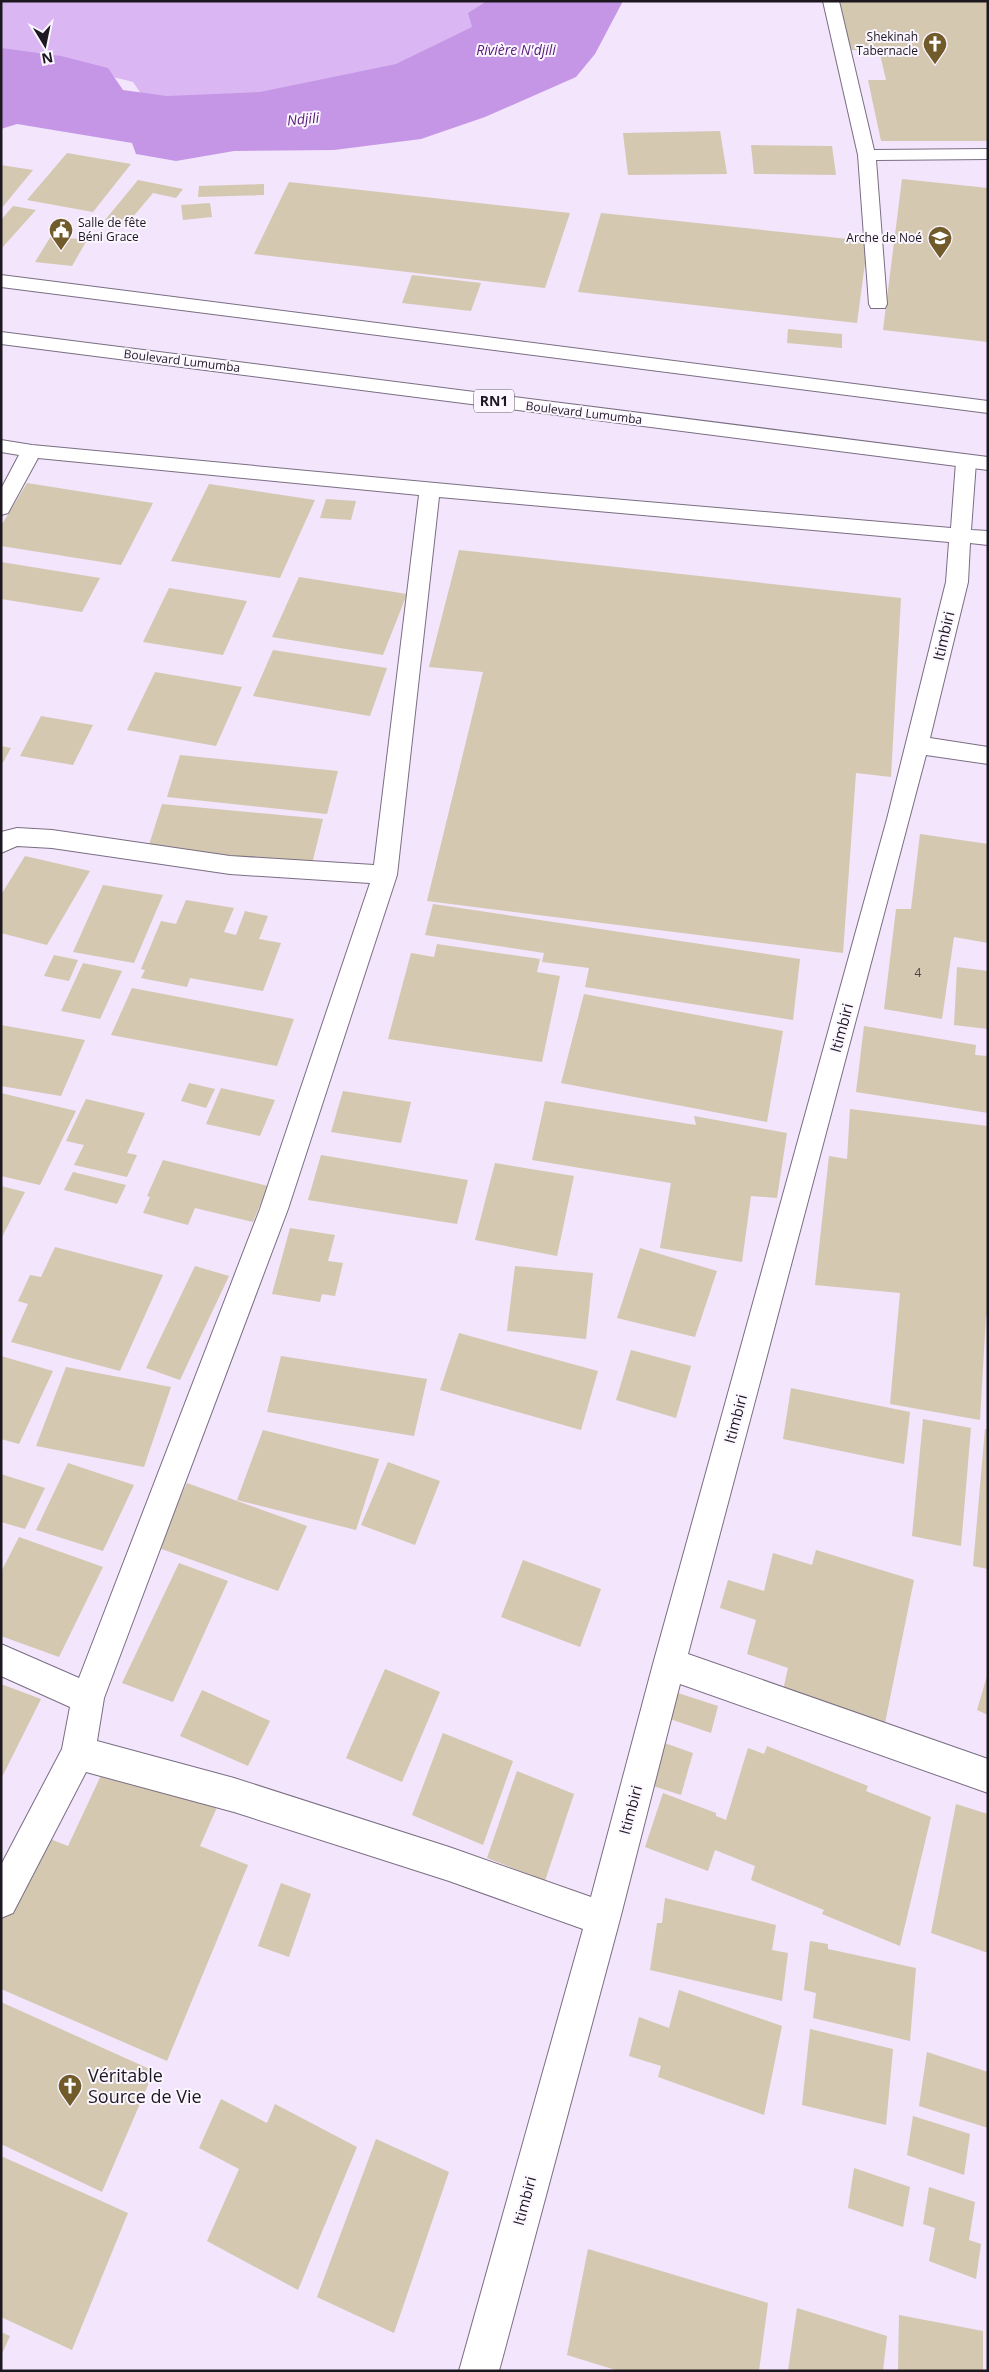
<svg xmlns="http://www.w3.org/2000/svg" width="989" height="2372" font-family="'Open Sans',sans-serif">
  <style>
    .green { fill: #dab7f3 }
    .water { fill: #c696e6 }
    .building { fill: #d4c8b1 }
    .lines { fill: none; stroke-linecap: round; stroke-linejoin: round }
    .minor-casing { stroke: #7a6e83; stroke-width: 2 }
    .highway-casing { stroke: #7a6e83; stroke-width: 2 }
    .minor { fill: #fff; fill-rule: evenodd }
    .highway { fill: #fff; fill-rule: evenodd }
    .labels { text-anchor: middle; stroke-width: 4; stroke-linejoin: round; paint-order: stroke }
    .far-poi-label { font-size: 12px; fill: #1d1820; stroke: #fbf6ff; text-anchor: end }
    .far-street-label { font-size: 12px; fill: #1d1820; stroke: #fbf6ff }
    .number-label { font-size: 12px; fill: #4b4444 }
    .far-water-label { font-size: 14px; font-style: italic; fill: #571977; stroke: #fbf6ff }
    .shield { fill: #fbf6ff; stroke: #605b63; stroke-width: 1 }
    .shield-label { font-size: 14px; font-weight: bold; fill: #1d1820 }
    .street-label { font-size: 15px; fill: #1d1820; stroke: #fbf6ff }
    .near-poi-label { font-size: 18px; fill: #1d1820; stroke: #fbf6ff; text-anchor: start }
  </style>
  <rect width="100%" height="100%" fill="#f2e5fc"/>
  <path class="green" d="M1 1H527L423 77 148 104 133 82 85 70 1 59Z"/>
  <path class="water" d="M487 1H623L595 54 576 77 485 117 421 139 334 150 234 151 176 161 136 154 132 143 17 124 1 129V48L61 56 108 68 123 90 167 96 260 92 396 64 472 27 468 13Z"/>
  <path class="building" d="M836 1H988V141H881L868 80H886L879 50H845Z
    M720 131 727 174 628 175 623 133Z
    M751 145 832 146 836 175 754 174Z
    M67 153 131 164 93 212 27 200Z
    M1 165 33 170 1 209Z
    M902 179 988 188V342L883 330Z
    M138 180 183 189 176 198 153 193 127 224 105 220Z
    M289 182 570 213 545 288 254 254Z
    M264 184V195L198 197 199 186Z
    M210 203 212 217 183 220 181 205Z
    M13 206 36 210 1 249V220Z
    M601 213 868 241 857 323 578 292Z
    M51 236 87 240 72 266 35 262Z
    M412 275 481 283 471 311 402 303Z
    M788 329 842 334V348L787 343Z
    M27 483 153 503 121 565 1 546V526Z
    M209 484 315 500 280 578 171 561Z
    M326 499 356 501 351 520 320 518Z
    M459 550 901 598 891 777 856 773 843 953 427 901 483 672 429 667Z
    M1 562 100 578 82 612 1 599Z
    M299 577 407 594 383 655 272 637Z
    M169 588 247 601 223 655 143 642Z
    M273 650 387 668 370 716 253 696Z
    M155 672 242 687 216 746 127 730Z
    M41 716 93 725 73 765 20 756Z
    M1 746 11 748 1 766Z
    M180 755 338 771 327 814 167 797Z
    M162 804 323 819 312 864 148 848Z
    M920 834 988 844V943L954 937 942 1019 884 1009 896 909H911Z
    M25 856 90 871 47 945 1 933V895Z
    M103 885 163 895 134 963 73 952Z
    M186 900 234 908 224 932 236 935 245 911 268 916 259 939 281 943 263 991 190 978 187 987 141 978 145 970 141 969 161 921 176 924Z
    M433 904 800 959 793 1020 585 987 589 968 542 962 544 953 425 935Z
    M437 944 540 959 537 972 560 976 542 1062 388 1039 411 953 434 957Z
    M54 955 78 960 69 981 44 976Z
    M83 963 122 971 100 1019 61 1011Z
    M957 967 988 971V1029L954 1025Z
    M132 988 294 1019 277 1066 111 1035Z
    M584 994 783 1031 767 1122 561 1083Z
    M1 1025 85 1040 61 1096 1 1086Z
    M864 1026 976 1045 975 1055 988 1056V1113L856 1092Z
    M189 1083 215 1089 206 1108 181 1101Z
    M221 1088 275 1100 260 1136 206 1124Z
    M343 1091 411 1102 401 1143 331 1132Z
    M1 1093 76 1111 40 1185 1 1176Z
    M86 1099 145 1113 127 1153 137 1155 127 1177 74 1165 84 1145 66 1141Z
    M545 1101 696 1125 694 1116 787 1133 777 1198 751 1196 742 1262 660 1248 671 1183 532 1160Z
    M850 1109 988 1126V1316H986L980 1420 890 1404 900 1293 815 1285 829 1156 847 1159Z
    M321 1155 468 1180 457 1224 308 1200Z
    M163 1160 268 1186 253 1222 195 1208 188 1225 143 1213 150 1197 147 1196Z
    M495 1163 574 1176 557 1256 475 1240Z
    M73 1172 126 1185 117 1204 64 1190Z
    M1 1186 25 1192 1 1239Z
    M290 1228 335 1235 328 1261 343 1263 335 1296 322 1294 320 1302 272 1294Z
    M55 1247 163 1275 120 1371 11 1342 28 1304 18 1301 30 1275 41 1277Z
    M640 1248 717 1271 695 1337 617 1318Z
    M195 1266 229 1276 180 1380 146 1368Z
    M515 1266 593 1273 586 1339 507 1331Z
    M459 1333 598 1371 581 1430 440 1390Z
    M631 1350 691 1366 676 1418 616 1400Z
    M1 1356 53 1371 19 1444 1 1439Z
    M281 1356 427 1379 414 1436 267 1412Z
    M66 1367 171 1387 144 1467 36 1446Z
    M791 1388 910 1412 904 1464 783 1439Z
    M923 1419 971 1428 961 1546 912 1536Z
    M985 1429 988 1430V1569L973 1566Z
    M263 1430 379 1459 356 1530 237 1500Z
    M388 1462 440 1481 415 1545 361 1525Z
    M68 1463 134 1485 103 1551 36 1530Z
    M1 1474 45 1488 25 1529 1 1522Z
    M187 1483 307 1526 278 1591 156 1547Z
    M19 1537 103 1567 59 1657 1 1636V1572Z
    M816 1550 914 1580 885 1723 783 1690 788 1668 747 1654 756 1620 720 1608 728 1580 764 1591 773 1553 812 1565Z
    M523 1560 601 1589 580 1647 501 1617Z
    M179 1563 228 1581 173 1702 122 1683Z
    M385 1669 440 1692 402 1782 346 1758Z
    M987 1676H988V1715L977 1710Z
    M1 1684 41 1699 1 1779Z
    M202 1690 270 1721 248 1766 180 1736Z
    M678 1693 718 1706 711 1733 670 1719Z
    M443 1733 513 1761 483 1845 412 1815Z
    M656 1740 693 1753 681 1795 644 1783Z
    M767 1746 868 1786 866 1791 931 1817 900 1946 822 1914 824 1910 751 1880 755 1866 715 1850 708 1871 645 1847 663 1793 716 1813V1816L726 1820 748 1748 764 1754Z
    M111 1754 221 1798 200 1846 248 1865 167 2061 1 1989V1901L35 1833 68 1846Z
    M517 1771 574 1794 545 1881 487 1858Z
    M956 1804 988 1814V1953L931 1933Z
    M281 1883 311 1894 289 1957 258 1946Z
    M665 1898 776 1925 772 1950 788 1953 782 2001 650 1970 657 1923H662Z
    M810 1941 828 1944V1949L916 1968 910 2041 813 2018 816 1993 804 1990Z
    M679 1990 782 2026 764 2115 658 2077 661 2066 629 2056 639 2017 669 2028Z
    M1 2002 154 2071 102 2192 1 2144Z
    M810 2029 893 2049 886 2125 802 2105Z
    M927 2052 988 2072V2128L919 2106Z
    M221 2099 267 2123 275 2104 357 2147 298 2290 207 2241 239 2169 199 2148Z
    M913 2116 970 2134 964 2175 907 2155Z
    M376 2139 449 2172 394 2333 317 2297Z
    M1 2156 128 2213 72 2350 1 2317Z
    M854 2168 910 2187 903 2227 848 2208Z
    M929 2187 975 2202 969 2240 981 2244 976 2279 929 2261 935 2228 923 2224Z
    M588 2249 768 2303 759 2371H619L567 2355Z
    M797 2308 887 2336 883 2371H788Z
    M899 2315 983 2331V2371H898Z
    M1 2332 10 2336 1 2356Z"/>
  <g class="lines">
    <defs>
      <path id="minor" d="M823 1H839L874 150 988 149V159L876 160 887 304 885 308H871L869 304 858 155Z
        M1 440 32 445 542 493 951 528 956 462 959 457 966 456 973 457 976 462 971 530 988 531V545L970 543 968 582 930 738 988 747V764L926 755 688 1654 988 1759V1793L680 1684 620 1919 499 2371H459L583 1929 449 1881 234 1812 86 1772 13 1913 1 1918V1865L62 1749 70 1707 1 1676V1644L79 1678 260 1209 370 883 230 874 52 848 17 846 1 853V832L17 828 52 830 230 856 374 865 419 495 38 458 8 513 1 515V489L19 455 1 452ZM439 497 949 542 946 582 887 819 653 1664 591 1897 449 1847 234 1778 97 1741 104 1698 288 1209 397 875Z"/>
      <path id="highway" d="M1 275 988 401V413L1 287Z
        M1 332 988 457V470L1 344Z"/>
    </defs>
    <use href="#minor" class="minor-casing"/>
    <use href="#highway" class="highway-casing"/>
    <use href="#minor" class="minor"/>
    <use href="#highway" class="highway"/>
  </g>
  <defs>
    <symbol id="church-pin" viewBox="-11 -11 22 30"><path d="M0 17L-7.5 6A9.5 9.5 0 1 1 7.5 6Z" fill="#725b2b" stroke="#fbf6ff"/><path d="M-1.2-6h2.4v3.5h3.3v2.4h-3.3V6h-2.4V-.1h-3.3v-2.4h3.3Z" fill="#fff"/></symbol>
    <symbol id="civic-pin" viewBox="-11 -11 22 30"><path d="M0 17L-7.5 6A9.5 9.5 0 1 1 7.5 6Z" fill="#725b2b" stroke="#fbf6ff"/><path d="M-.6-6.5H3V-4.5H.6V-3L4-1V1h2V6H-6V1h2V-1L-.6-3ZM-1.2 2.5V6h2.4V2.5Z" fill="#fff"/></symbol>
    <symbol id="school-pin" viewBox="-11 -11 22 30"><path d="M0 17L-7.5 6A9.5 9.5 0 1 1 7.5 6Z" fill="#725b2b" stroke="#fbf6ff"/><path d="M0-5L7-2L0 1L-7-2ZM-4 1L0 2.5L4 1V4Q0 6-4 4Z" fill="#fff"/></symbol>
  </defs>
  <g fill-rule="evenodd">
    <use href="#church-pin" x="921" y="30" width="28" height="38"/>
    <use href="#civic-pin" x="47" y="216" width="28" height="38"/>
    <use href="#school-pin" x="926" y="224" width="28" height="38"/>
    <use href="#church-pin" x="56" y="2072" width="28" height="38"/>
  </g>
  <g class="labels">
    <g class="far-poi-label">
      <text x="918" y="41">Shekinah<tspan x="918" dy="14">Tabernacle</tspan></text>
      <text x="78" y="227" text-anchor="start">Salle de fête<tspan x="78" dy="14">Béni Grace</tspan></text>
      <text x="922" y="242">Arche de Noé</text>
    </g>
    <g class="far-street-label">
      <text transform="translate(182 361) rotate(7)" y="4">Boulevard Lumumba</text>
      <text transform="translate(584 413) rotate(7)" y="4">Boulevard Lumumba</text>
    </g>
    <g class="number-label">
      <text x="918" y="977">4</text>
    </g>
    <g class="far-water-label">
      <text x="516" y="55">Rivière N'djili</text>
      <text transform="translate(303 119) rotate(-5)" y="5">Ndjili</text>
    </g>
    <rect class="shield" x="474" y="389.5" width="40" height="23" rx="4"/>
    <g class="shield-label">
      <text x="494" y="406">RN1</text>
    </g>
    <g class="street-label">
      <text transform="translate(944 636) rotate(-77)" y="5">Itimbiri</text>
      <text transform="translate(842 1028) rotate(-75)" y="5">Itimbiri</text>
      <text transform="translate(736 1419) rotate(-75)" y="5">Itimbiri</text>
      <text transform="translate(631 1810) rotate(-75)" y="5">Itimbiri</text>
      <text transform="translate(525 2201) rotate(-75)" y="5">Itimbiri</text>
    </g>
    <g class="near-poi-label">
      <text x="88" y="2082">Véritable<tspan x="88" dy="21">Source de Vie</tspan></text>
    </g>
  </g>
  <rect width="989" height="2372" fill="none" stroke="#1d1820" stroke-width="5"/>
  <g transform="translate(45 45) rotate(170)" stroke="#fbf6ff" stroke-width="4" paint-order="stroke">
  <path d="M0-4L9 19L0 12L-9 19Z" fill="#1d1820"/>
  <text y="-8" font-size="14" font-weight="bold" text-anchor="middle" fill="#1d1820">N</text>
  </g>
</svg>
